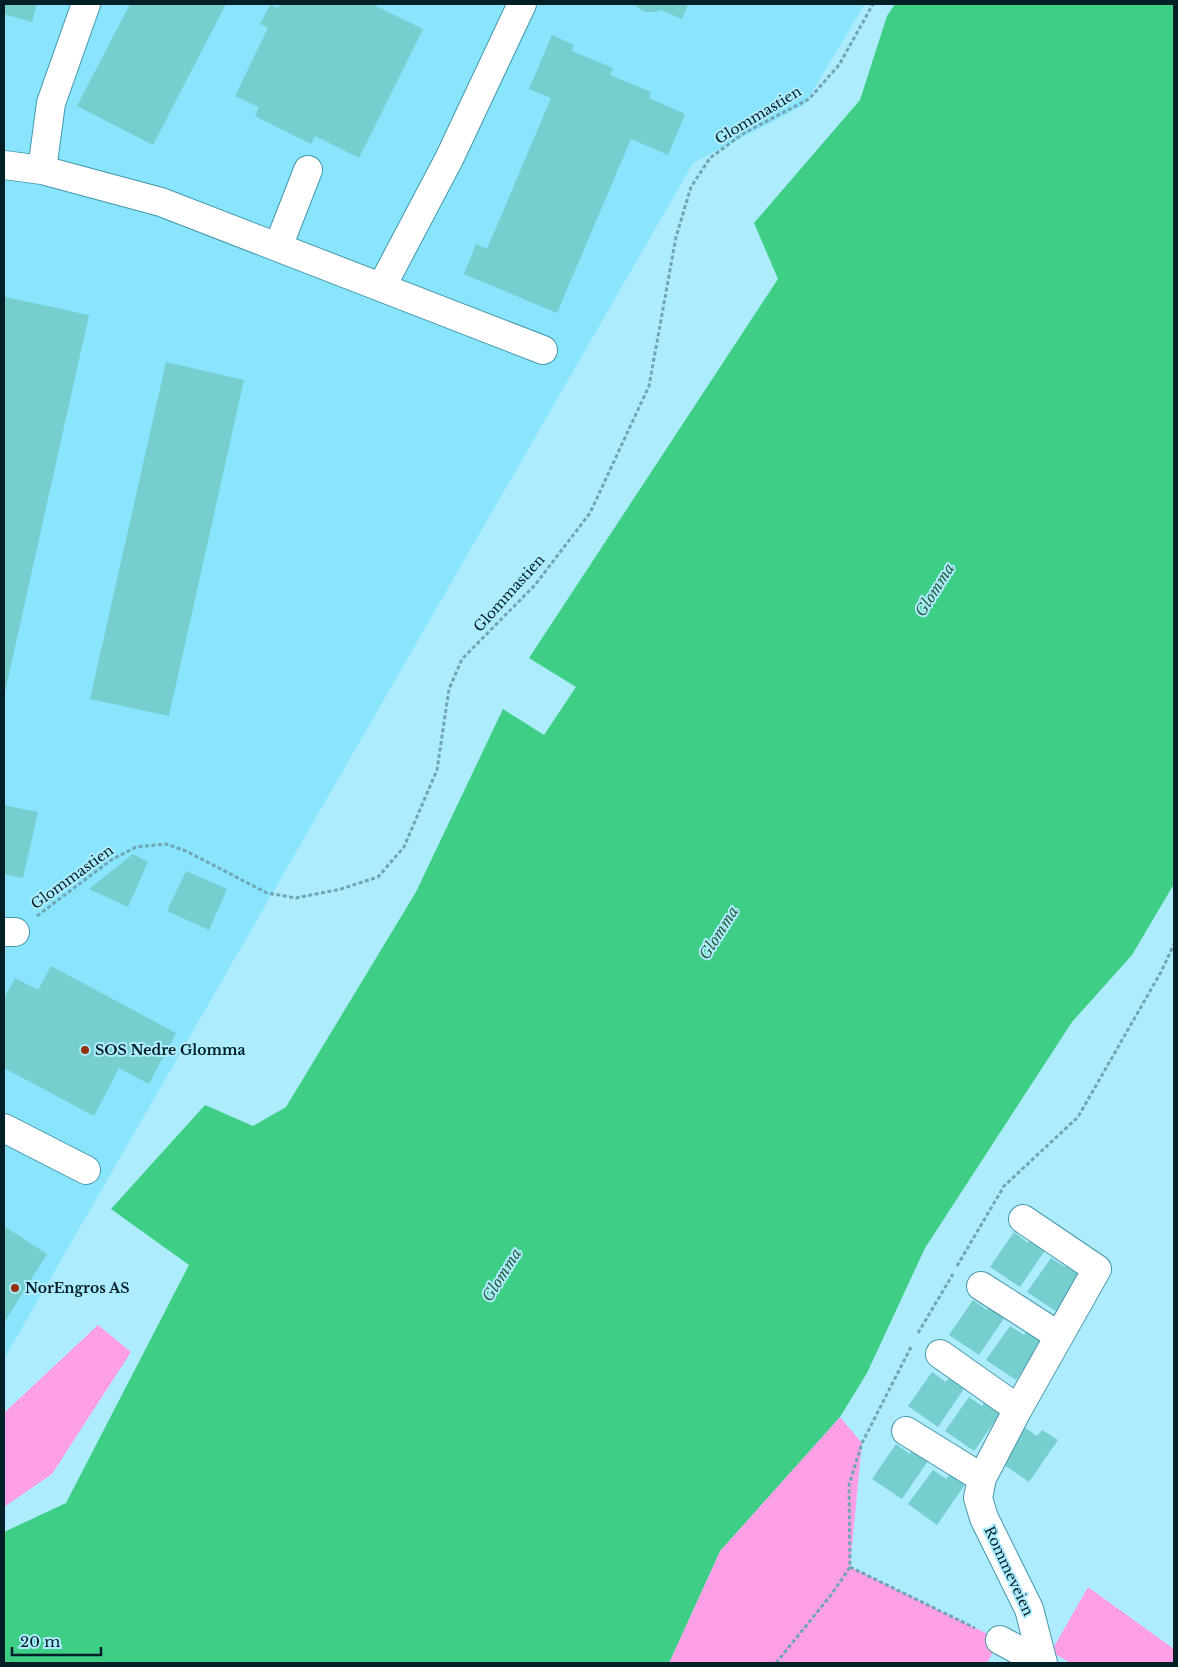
<svg xmlns="http://www.w3.org/2000/svg" width="1178" height="1667" font-family="'Libre Baskerville',serif">
  <style>
    .built { fill: #88e5fd }
    .green { fill: #ffa0e7 }
    .water { fill: #3ece85 }
    .building { fill: #77cecf }
    .lines { fill: none; stroke-linecap: round; stroke-linejoin: round }
    .minor-casing { stroke: #4597ab; stroke-width: 30 }
    .path { stroke: #71a5b3; stroke-width: 3; stroke-dasharray: 4 2.5; stroke-linecap: butt }
    .minor { stroke: #fff; stroke-width: 28 }
    .poi-dot { fill: #962f0e; stroke: #adecfd; stroke-width: 2 }
    .labels { text-anchor: middle; stroke-width: 4; stroke-linejoin: round; paint-order: stroke }
    .street-label { font-size: 14px; fill: #001f27; stroke: #adecfd }
    .poi-label { font-size: 14px; font-weight: bold; fill: #001f27; stroke: #adecfd; text-anchor: start }
    .water-label { font-size: 15px; font-style: italic; fill: #265b3d; stroke: #adecfd }
  </style>
  <rect width="100%" height="100%" fill="#adecfd"/>
  <path class="built" d="M4 4H865L804 105 693 163 4 1359Z"/>
  <path class="green" d="M98 1325 131 1352 52 1474 4 1507V1413Z
    M840 1417 862 1443 850 1567 1000 1640 987 1663H669L720 1551Z
    M1088 1587 1174 1649V1663H1071L1051 1652Z"/>
  <path class="water" d="M895 4H1174V884L1132 955 1072 1022 925 1248 867 1373 840 1417 720 1551 669 1663H4V1532L66 1503 189 1265 111 1209 205 1105 253 1126 286 1107 416 892 503 709 544 735 576 687 529 658 778 279 754 223 860 100 887 16Z"/>
  <path class="building" d="M4 4H37L32 22 4 14Z
    M130 4H226L153 145 77 106Z
    M280 4H372L423 29 359 158 315 136 311 144 255 116 259 107 235 96 268 28 260 24 270 5 278 8Z
    M634 4H688L682 19 661 10 656 12H645L638 8Z
    M552 35 574 45 572 51 613 68 610 75 651 92 649 98 685 114 668 155 631 139 557 313 464 274 476 244 487 249 551 98 529 89Z
    M5 297 89 315 5 692 4 304Z
    M166 362 244 380 169 716 90 699Z
    M4 805 38 812 23 878 4 874Z
    M133 854 148 862 128 907 89 889Z
    M186 871 227 889 209 930 167 911Z
    M51 966 176 1033 149 1084 119 1068 94 1116 4 1068V999L15 978 38 990Z
    M4 1226 47 1254 4 1323Z
    M1014 1232 1028 1243 1033 1236 1048 1246 1020 1287 990 1267Z
    M1051 1258 1065 1267 1069 1260 1085 1271 1057 1312 1027 1292Z
    M973 1300 987 1310 991 1303 1007 1314 979 1355 949 1335Z
    M1010 1326 1024 1335 1028 1328 1044 1339 1016 1380 986 1360Z
    M932 1372 946 1382 951 1375 966 1386 938 1427 908 1406Z
    M969 1397 982 1406 987 1399 1002 1411 974 1451 945 1431Z
    M1024 1427 1037 1436 1042 1430 1058 1440 1029 1482 1000 1462Z
    M896 1444 910 1454 914 1447 930 1458 902 1499 872 1479Z
    M933 1470 946 1479 951 1473 966 1483 937 1525 908 1504Z"/>
  <g class="lines">
    <defs>
      <path id="minor" d="M4 165 42 170 161 202 543 350
        M42 170 51 103 86 4
        M278 247 308 170
        M382 286 449 159 522 4
        M4 932H15
        M4 1128 86 1170
        M1023 1219 1097 1269 1018 1409 982 1478 978 1498 984 1518 1029 1609 1043 1663
        M981 1286 1059 1336
        M940 1354 1018 1409
        M906 1431 982 1478
        M1000 1640 1042 1663"/>
    </defs>
    <use href="#minor" class="minor-casing"/>
    <path class="path" d="M37 916 111 860 136 847 166 844 186 851 267 893 296 898 341 889 378 877 404 847 437 770 449 689 462 659 535 585 590 513 649 386 676 237 691 187 710 158 744 133 809 99 839 65 873 4
      M957 1266 1004 1186 1078 1117 1161 972 1174 944
      M918 1333 953 1274
      M850 1567 975 1628
      M776 1663 831 1595 850 1567 849 1485 862 1443 911 1347"/>
    <use href="#minor" class="minor"/>
  </g>
  <g class="poi-dot">
    <circle cx="85" cy="1050" r="5"/>
    <circle cx="15" cy="1288" r="5"/>
  </g>
  <g class="labels">
    <g class="street-label">
      <text transform="translate(758 115) rotate(-31)" y="5">Glommastien</text>
      <text transform="translate(509 593) rotate(-48)" y="5">Glommastien</text>
      <text transform="translate(72 877) rotate(-36)" y="5">Glommastien</text>
      <text transform="translate(1009 1571) rotate(65)" y="5">Rommeveien</text>
    </g>
    <g class="poi-label">
      <text x="95" y="1055">SOS Nedre Glomma</text>
      <text x="25" y="1293">NorEngros AS</text>
    </g>
    <g class="water-label">
      <text transform="translate(935 590) rotate(-58)" y="5">Glomma</text>
      <text transform="translate(719 933) rotate(-58)" y="5">Glomma</text>
      <text transform="translate(502 1275) rotate(-58)" y="5">Glomma</text>
    </g>
  </g>
  <rect width="1178" height="1667" fill="none" stroke="#001f27" stroke-width="10"/>
  <path d="M12 1647v8h89v-8" fill="none" stroke="#001f27" stroke-width="2.5"/>
  <text x="20" y="1647" font-size="15" fill="#001f27" stroke="#adecfd" stroke-width="4" paint-order="stroke">20 m</text>
</svg>
